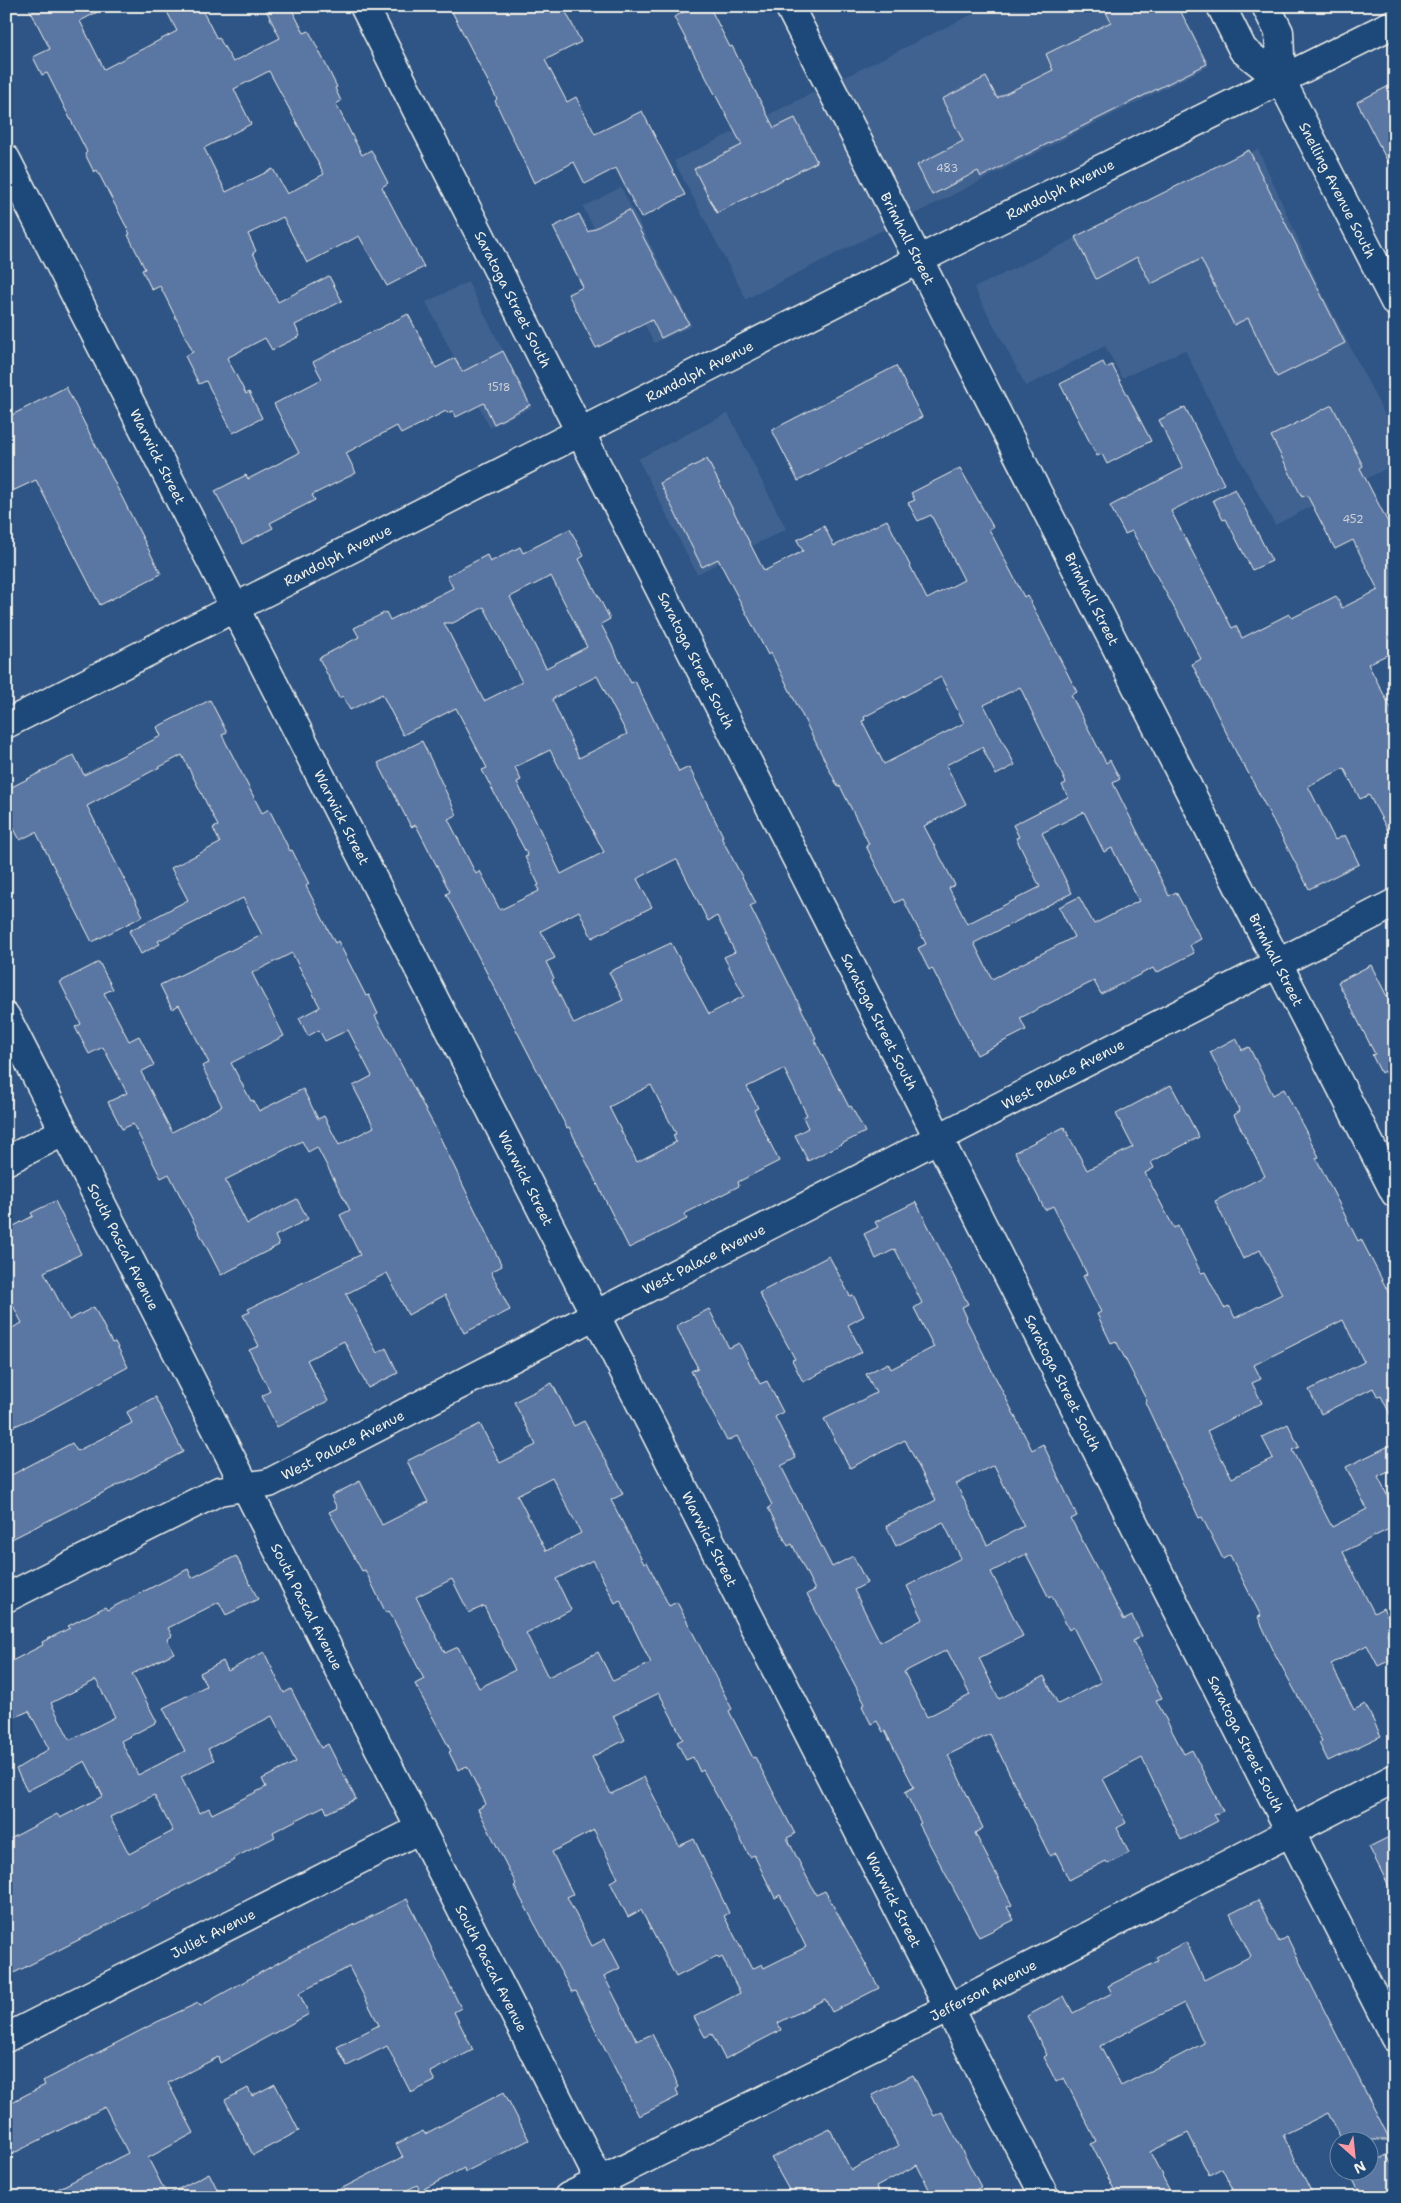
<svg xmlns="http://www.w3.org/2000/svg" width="1401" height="2203" font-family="'Shantell Sans',sans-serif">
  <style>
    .built { fill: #3f6290 }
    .building { fill: #5a76a2; stroke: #f4f1e8; fill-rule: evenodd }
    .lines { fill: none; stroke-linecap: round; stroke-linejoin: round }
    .minor-casing { stroke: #f4f1e8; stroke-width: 31 }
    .secondary-casing { stroke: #f4f1e8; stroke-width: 31 }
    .primary-casing { stroke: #f4f1e8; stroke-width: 31 }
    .minor { stroke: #1f4a7a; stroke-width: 28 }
    .secondary { stroke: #1f4a7a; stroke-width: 28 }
    .primary { stroke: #1f4a7a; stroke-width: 28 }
    .labels { text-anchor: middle; stroke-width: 4.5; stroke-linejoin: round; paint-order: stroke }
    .number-label { font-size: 11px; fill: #ced2d6 }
    .street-label { font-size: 14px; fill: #f4f1e8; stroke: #1f4a7a }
  </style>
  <rect width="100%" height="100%" fill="#2e5585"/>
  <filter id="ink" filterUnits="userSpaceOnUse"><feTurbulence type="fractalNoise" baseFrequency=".02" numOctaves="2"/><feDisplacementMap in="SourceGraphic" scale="10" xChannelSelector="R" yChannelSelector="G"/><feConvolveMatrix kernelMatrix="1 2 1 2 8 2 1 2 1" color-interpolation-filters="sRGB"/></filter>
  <g filter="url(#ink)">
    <path class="built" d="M989 6H1179L1209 66 746 299 674 161Z
      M1258 149 1317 282 1395 435V464L1275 525 1215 412 1185 350 1122 378 1105 346 1026 386 974 288Z
      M621 187 692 326 654 343 583 207Z
      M468 282 532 407 490 428 426 302Z
      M728 413 786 529 697 574 638 459Z"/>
    <path class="building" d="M28 6H109L80 21 104 69 177 31 164 6H200L217 39 219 38 233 62 280 38 264 6H290L304 33 309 31 337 87 335 88 341 101 336 104 362 155 371 150 388 183 382 187 424 267 387 286 359 236 307 263 283 217 248 234 256 251 253 253 278 302 329 276 342 301 295 325 300 336 272 350 265 338 227 358 246 394 249 392 262 418 233 433 206 381 199 384 185 356 193 352 160 286 152 290 142 270 145 269 128 235 130 234 97 170 94 172 85 154 87 152 47 73 42 75 33 57 50 49ZM269 71 324 174 287 194 273 169 226 192 204 148 251 124 234 89Z
      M449 6H563L581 42 545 60 567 102 576 97 595 134 642 111 685 195 641 218 616 168 585 184 574 162 534 183 495 101 497 99Z
      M695 6H709L730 47 732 46 774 128 795 118 817 162 717 213 694 169 742 145 674 17Z
      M1103 6H1178L1207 64 981 177 978 171 932 195 917 165 963 141 942 99 986 77 997 98 1053 70 1046 54 1111 22Z
      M1395 83V176L1357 102Z
      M1249 150 1345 343 1277 377 1248 318 1234 325 1201 259 1151 284 1137 257 1096 279 1075 237Z
      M629 210 689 324 661 338 652 320 596 348 568 294 583 287 553 227 579 214 588 232Z
      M408 314 436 368 455 358 462 372 503 351 530 405 494 424 484 403 456 417 453 411 447 413 446 411 401 434 397 426 346 453 356 473 312 495 315 500 270 523 273 528 242 544 215 491 246 475 248 479 299 453 274 404 322 379 313 362Z
      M1103 362 1106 368 1112 365 1151 441 1107 464 1102 454 1097 456 1060 384Z
      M896 366 922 417 798 481 772 430Z
      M66 387 161 574 100 605 36 480 6 494V418Z
      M1332 405 1363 466 1360 468 1395 536V651L1368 664 1395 716V844L1369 795 1360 799 1344 768 1308 786 1335 840 1345 835 1359 864 1309 889 1243 763 1242 764 1192 664 1201 659 1183 624 1132 531 1125 534 1110 506 1183 468 1159 420 1185 407 1224 484 1171 511 1232 628 1236 626 1242 638 1289 614 1292 618 1336 596 1342 608 1378 590 1353 540 1335 549 1307 495 1302 497 1271 436Z
      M707 459 764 571 803 551 797 540 824 526 834 546 887 520 927 599 964 580 931 515 918 521 908 503 915 500 911 493 960 468 993 527 989 529 1024 597 1027 595 1077 692 1071 695 1106 763 1110 760 1120 779 1113 783 1144 845 1169 896 1176 892 1201 939 1190 945 1194 953 1156 973 1153 968 1101 994 1094 981 1020 1018 1026 1030 977 1055 932 968 929 970 918 948 926 944 903 899 895 903 866 846 869 844 840 786 838 787 771 653 768 655 718 559 702 567 660 483ZM941 677 964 723 884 764 862 721 865 720 864 717ZM1020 687 1066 783 1062 785 1068 797 1013 825 1019 837 1016 838 1040 887 967 924 949 888 955 885 924 826 966 804 946 765 982 747 996 775 1015 765 984 705ZM1084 812 1104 852 1112 848 1139 901 1094 924 1079 897 1059 907 1074 937 992 979 974 943 1072 893 1042 833Z
      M1235 489 1272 561 1252 570 1226 519 1223 520 1213 500Z
      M570 529 584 556 579 559 610 619 601 624 631 683 635 681 679 772 689 767 723 836 721 837 756 903 750 906 816 1038 814 1039 849 1107 851 1106 865 1132 808 1161 795 1135 808 1128 803 1117 807 1115 784 1069 747 1087 758 1108 754 1110 779 1161 738 1182 739 1186 684 1214 687 1219 629 1248 569 1127 567 1128 446 894 450 892 416 825 411 827 378 763 422 741 457 815 448 819 476 874 480 871 500 910 539 891 537 886 539 885 525 857 528 856 482 770 487 768 456 708 403 735 382 694 350 710 343 696 339 698 319 658 359 637 354 628 386 612 390 620 453 588 447 576 487 555 490 562 520 547 523 553ZM551 576 587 647 546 668 510 597ZM484 607 522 682 484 701 444 623H453ZM597 676 627 734 579 758 552 699ZM550 750 604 852 561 874 517 782 521 780 515 767ZM674 860H677L708 921 717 916 735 952 724 957 744 996 709 1014 671 943 609 972 623 1000 574 1024 552 980 554 978 546 962 555 958 541 931 579 911 592 938 652 907 637 879ZM651 1085 676 1134 673 1135 676 1142 637 1162 609 1107Z
      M210 700 227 733 222 735 262 813 269 809 290 851 292 850 309 884 306 886 335 943 338 941 366 996 369 995 378 1014 375 1016 436 1129 502 1266 491 1272 510 1310 464 1333 445 1295 408 1315 387 1273 346 1294 377 1353 386 1348 398 1373 368 1388 344 1341 307 1360 328 1401 277 1427 262 1396 270 1391 249 1350 259 1346 243 1315 250 1312 248 1309 360 1255 340 1215 350 1210 317 1147 308 1152 302 1141 225 1180 247 1224 297 1199 308 1219 275 1236 279 1245 221 1275 169 1174 161 1178 133 1124 122 1129 108 1102 127 1093 103 1047 89 1054 75 1027 81 1024 60 982 99 962 113 989 104 993 129 1041 139 1036 154 1065 141 1072 172 1132 222 1106 202 1066 209 1063 179 1005 172 1009 160 985 262 935 243 898 158 941 160 944 141 954 129 931 188 900 171 868 220 843 213 828 218 826 182 755 87 806 143 916 92 942 36 832 20 840 6 814V790L74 755 84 775 161 736 157 727ZM292 953 320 1007 299 1018 308 1036 319 1030 325 1041 348 1030 372 1076 353 1086 374 1127 339 1145 324 1116 318 1119 303 1089 259 1111 253 1100 251 1101 231 1063 284 1036 252 973Z
      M1371 965 1395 1012V1092L1384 1071 1381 1073 1372 1055 1375 1054 1338 982Z
      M1236 1038 1242 1050 1249 1047 1273 1095 1284 1089 1319 1157 1316 1158 1358 1241 1361 1239 1395 1305V1424L1381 1396 1378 1397 1373 1388 1321 1414 1309 1390 1364 1362 1343 1320 1254 1365 1261 1379 1252 1383 1262 1403 1207 1431 1232 1478 1273 1458 1262 1437 1288 1424 1299 1447 1292 1450 1332 1527 1367 1509 1346 1467 1395 1443V1469L1378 1477 1395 1511V1526L1343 1552 1374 1613 1383 1608 1395 1630 1387 1633 1395 1648V1658L1378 1666 1367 1645 1331 1664 1354 1710 1365 1704 1381 1736 1328 1761 1319 1743 1322 1741 1275 1654 1258 1617 1261 1616 1230 1555 1223 1559 1202 1517 1199 1518 1145 1402 1147 1401 1116 1341 1111 1343 1097 1314 1101 1312 1083 1276 1087 1274 1053 1206 1045 1210 1015 1152 1064 1127 1087 1170 1133 1147 1116 1114 1171 1085 1199 1137 1151 1162 1154 1168 1145 1173 1174 1228 1178 1226 1201 1273 1205 1272 1224 1308 1229 1306 1235 1318 1282 1294 1260 1250 1243 1259 1215 1201 1265 1176 1234 1115 1240 1111 1210 1052Z
      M55 1201 81 1254 44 1272 69 1320 94 1307 112 1343 115 1342 128 1367 44 1413 6 1430V1331L22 1323 6 1292V1230L33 1216 31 1213Z
      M916 1202 968 1304 962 1307 967 1318 966 1319 1032 1450 1043 1444 1077 1516 1071 1519 1101 1576 1124 1620 1132 1616 1142 1636 1133 1641 1162 1698 1156 1700 1184 1754 1192 1750 1223 1811 1214 1815 1218 1821 1181 1840 1142 1758 1103 1779 1126 1823 1117 1828 1129 1853 1108 1864 1106 1861 1069 1880 1056 1853 1050 1856 990 1734 948 1755 983 1828 975 1833 1012 1905 1007 1907 1014 1920 979 1937 919 1824 921 1823 905 1792 914 1787 885 1731 883 1732 877 1721 871 1724 862 1706 865 1704 807 1594 815 1590 792 1544 788 1546 768 1508 772 1505 737 1436 727 1441 691 1371 698 1368 676 1326 709 1309 729 1348 739 1343 760 1384 767 1381 783 1412 775 1417 796 1458 781 1466 832 1567 853 1556 867 1583 854 1590 880 1642 923 1619 907 1586 961 1558 943 1522 896 1546 886 1526 936 1500 905 1440 850 1468 824 1419 876 1393 866 1374 888 1363 891 1369 934 1347 914 1308 922 1303 895 1249 876 1259 864 1234 878 1227 875 1222ZM994 1465 1024 1526 987 1545 956 1484ZM1026 1554 1049 1598 1052 1596 1069 1630 1073 1627 1101 1682 1058 1704 1044 1676 999 1699 979 1658 1023 1636 991 1572ZM947 1650 970 1695 927 1717 904 1672Z
      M829 1256 850 1296 853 1295 864 1316 848 1325 862 1352 803 1382 792 1360 795 1359 759 1293Z
      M552 1383 574 1426 584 1421 609 1466 623 1494 611 1500 644 1564 647 1562 669 1606 677 1602 732 1709 729 1711 753 1758 755 1757 795 1834 787 1838 816 1895 825 1891 879 1988 832 2012 825 1999 778 2023 781 2030 725 2059 712 2034 705 2037 694 2017 740 1993 722 1957 719 1959 717 1956 676 1977 641 1910 628 1917 610 1882 618 1878 594 1830 552 1852 573 1894 567 1897 592 1946 605 1939 620 1968 604 1976 637 2041 652 2034 679 2087 676 2089 679 2096 639 2116 576 1991 572 1992 514 1886 516 1884 478 1809 486 1804 467 1766 458 1770 449 1752 451 1751 415 1684 424 1679 389 1611 386 1613 365 1570 362 1571 329 1512 337 1508 331 1496 360 1481 382 1525 428 1502 407 1461 480 1424 500 1463 536 1445 514 1402ZM552 1477 581 1533 546 1551 517 1495ZM593 1560 615 1603 620 1600 651 1663 613 1681 598 1652 548 1677 526 1633 571 1610 556 1579ZM452 1579 469 1613 484 1606 515 1670 479 1688 458 1647 445 1653 416 1597ZM659 1693 683 1739 677 1742 686 1760 693 1757 700 1772 703 1770 750 1857 754 1855 775 1898 780 1895 806 1947 764 1968 762 1964 752 1969 724 1916 729 1913 694 1839 679 1846 644 1777 611 1794 592 1757 625 1740 613 1716Z
      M155 1397 183 1452 6 1542V1478L72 1443 77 1451 132 1423 127 1412Z
      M236 1556 258 1599 226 1615 219 1602 168 1628 172 1636 167 1639 174 1653 132 1674 157 1722 121 1741 138 1775 185 1751 163 1708 206 1686 200 1673 223 1661 228 1671 264 1652 284 1693 291 1689 321 1748 328 1744 356 1799 327 1813 324 1806 273 1832 275 1837 234 1858 235 1860 6 1977V1841L57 1814 60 1818 103 1796 85 1761 27 1791 16 1769 49 1749 29 1711 6 1721V1664L43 1645 42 1642 70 1628 68 1626 105 1607 107 1610 188 1569 192 1578ZM96 1680 115 1717 70 1740 51 1703ZM272 1716 296 1762 262 1779 266 1787 212 1814 209 1808 199 1813 181 1777 214 1760 208 1749ZM154 1795 173 1831 129 1854 110 1817Z
      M1395 1834V1898L1369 1847Z
      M407 1899 461 2008 454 2012 473 2050 430 2072 435 2081 411 2093 387 2046 347 2066 337 2047 379 2025 349 1967 299 1993 309 2014 220 2063 218 2057 168 2083 194 2133 148 2158 167 2195 209 2173 221 2197H42L128 2153 105 2107 6 2157V2105L45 2085 43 2081 157 2022 198 2003 200 2006 294 1954Z
      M1258 1900 1279 1942 1287 1937 1390 2140H1342L1328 2113 1283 2135 1314 2197H1237L1222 2168 1209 2175 1188 2133 1150 2152 1173 2197H1118L1091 2144 1096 2141 1064 2078 1056 2082 1044 2057 1047 2055 1027 2016 1064 1996 1073 2013 1112 1993 1108 1986 1158 1961 1156 1957 1186 1942 1204 1980 1251 1956 1230 1914ZM1184 2003 1204 2043 1121 2086 1100 2046Z
      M913 2075 934 2116 942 2112 981 2187 962 2197H933L917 2165 876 2187 881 2197H793L771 2158 830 2129 851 2170 898 2146 872 2095Z
      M275 2084 299 2131 253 2155 225 2100 248 2088 252 2096Z
      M504 2092 529 2140 465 2172 464 2168 420 2191 417 2185 394 2197H325L403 2157 396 2144 423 2131 425 2134Z
      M1387 2155 1395 2170V2185L1371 2197H1362L1350 2174 1356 2170H1368V2164Z"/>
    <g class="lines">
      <defs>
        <g id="minor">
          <path id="s1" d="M364 6 1395 2038"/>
          <path id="s2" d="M789 6 1395 1193"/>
          <path id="s3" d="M6 159 1045 2197"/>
          <path id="s4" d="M6 1017 608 2197"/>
          <path d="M6 1161 63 1132"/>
          <path id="s5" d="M6 1598 219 1491 269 1483 1395 903"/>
          <path id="s6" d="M6 2038 420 1829"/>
          <path id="s7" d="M568 2197 949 2008 1395 1778"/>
        </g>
        <g id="secondary">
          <path id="s8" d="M6 724 944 247 1395 23"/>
        </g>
        <g id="primary">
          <path d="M1221 6 1243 50 1281 80"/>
          <path id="s9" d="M1266 6 1279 32 1281 80 1395 302"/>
        </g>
      </defs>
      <use href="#minor" class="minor-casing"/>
      <use href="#secondary" class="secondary-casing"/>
      <use href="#primary" class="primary-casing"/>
      <use href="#minor" class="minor"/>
      <use href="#secondary" class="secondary"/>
      <use href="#primary" class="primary"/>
    </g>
  </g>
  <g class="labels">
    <g class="number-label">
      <text x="947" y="172">483</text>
      <text x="499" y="391">1518</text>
      <text x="1353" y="523">452</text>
    </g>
    <g class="street-label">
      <text dy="5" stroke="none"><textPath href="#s8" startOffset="1182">Randolph Avenue</textPath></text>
      <text dy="5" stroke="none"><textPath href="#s9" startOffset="201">Snelling Avenue South</textPath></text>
      <text dy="5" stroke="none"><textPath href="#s2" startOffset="261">Brimhall Street</textPath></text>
      <text dy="5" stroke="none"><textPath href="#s1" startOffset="329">Saratoga Street South</textPath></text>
      <text dy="5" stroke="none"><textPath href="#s8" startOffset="778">Randolph Avenue</textPath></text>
      <text dy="5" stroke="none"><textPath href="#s3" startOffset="334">Warwick Street</textPath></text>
      <text dy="5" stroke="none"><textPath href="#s8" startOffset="372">Randolph Avenue</textPath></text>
      <text dy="5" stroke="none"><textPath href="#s2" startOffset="666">Brimhall Street</textPath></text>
      <text dy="5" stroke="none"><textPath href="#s1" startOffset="734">Saratoga Street South</textPath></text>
      <text dy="5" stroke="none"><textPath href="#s3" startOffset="739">Warwick Street</textPath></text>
      <text dy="5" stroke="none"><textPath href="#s2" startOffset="1071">Brimhall Street</textPath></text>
      <text dy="5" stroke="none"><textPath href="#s1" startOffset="1139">Saratoga Street South</textPath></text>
      <text dy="5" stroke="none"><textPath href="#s5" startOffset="1182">West Palace Avenue</textPath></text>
      <text dy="5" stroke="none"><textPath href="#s3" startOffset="1144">Warwick Street</textPath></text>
      <text dy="5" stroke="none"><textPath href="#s4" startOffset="258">South Pascal Avenue</textPath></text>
      <text dy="5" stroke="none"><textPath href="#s5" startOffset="778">West Palace Avenue</textPath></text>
      <text dy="5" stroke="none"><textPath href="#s1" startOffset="1544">Saratoga Street South</textPath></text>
      <text dy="5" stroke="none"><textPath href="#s5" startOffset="372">West Palace Avenue</textPath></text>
      <text dy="5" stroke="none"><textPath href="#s3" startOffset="1549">Warwick Street</textPath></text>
      <text dy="5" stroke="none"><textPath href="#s4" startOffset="662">South Pascal Avenue</textPath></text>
      <text dy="5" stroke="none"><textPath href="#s1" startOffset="1949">Saratoga Street South</textPath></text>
      <text dy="5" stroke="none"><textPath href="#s3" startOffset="1954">Warwick Street</textPath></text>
      <text dy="5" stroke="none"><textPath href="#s6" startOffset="232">Juliet Avenue</textPath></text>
      <text dy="5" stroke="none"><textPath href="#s4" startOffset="1068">South Pascal Avenue</textPath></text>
      <text dy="5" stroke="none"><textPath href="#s7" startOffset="464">Jefferson Avenue</textPath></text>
    </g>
  </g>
  <rect width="1401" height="2203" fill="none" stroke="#1f4a7a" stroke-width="25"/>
  <rect x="12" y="12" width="1376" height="2178" fill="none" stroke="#f4f1e8" stroke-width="2" filter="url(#ink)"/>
  <g transform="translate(1354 2156) rotate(153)"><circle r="24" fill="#1f4a7a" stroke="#748da6"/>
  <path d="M0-4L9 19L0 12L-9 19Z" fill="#ff9aa2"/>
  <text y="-8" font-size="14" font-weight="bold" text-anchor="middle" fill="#f4f1e8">N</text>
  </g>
</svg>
